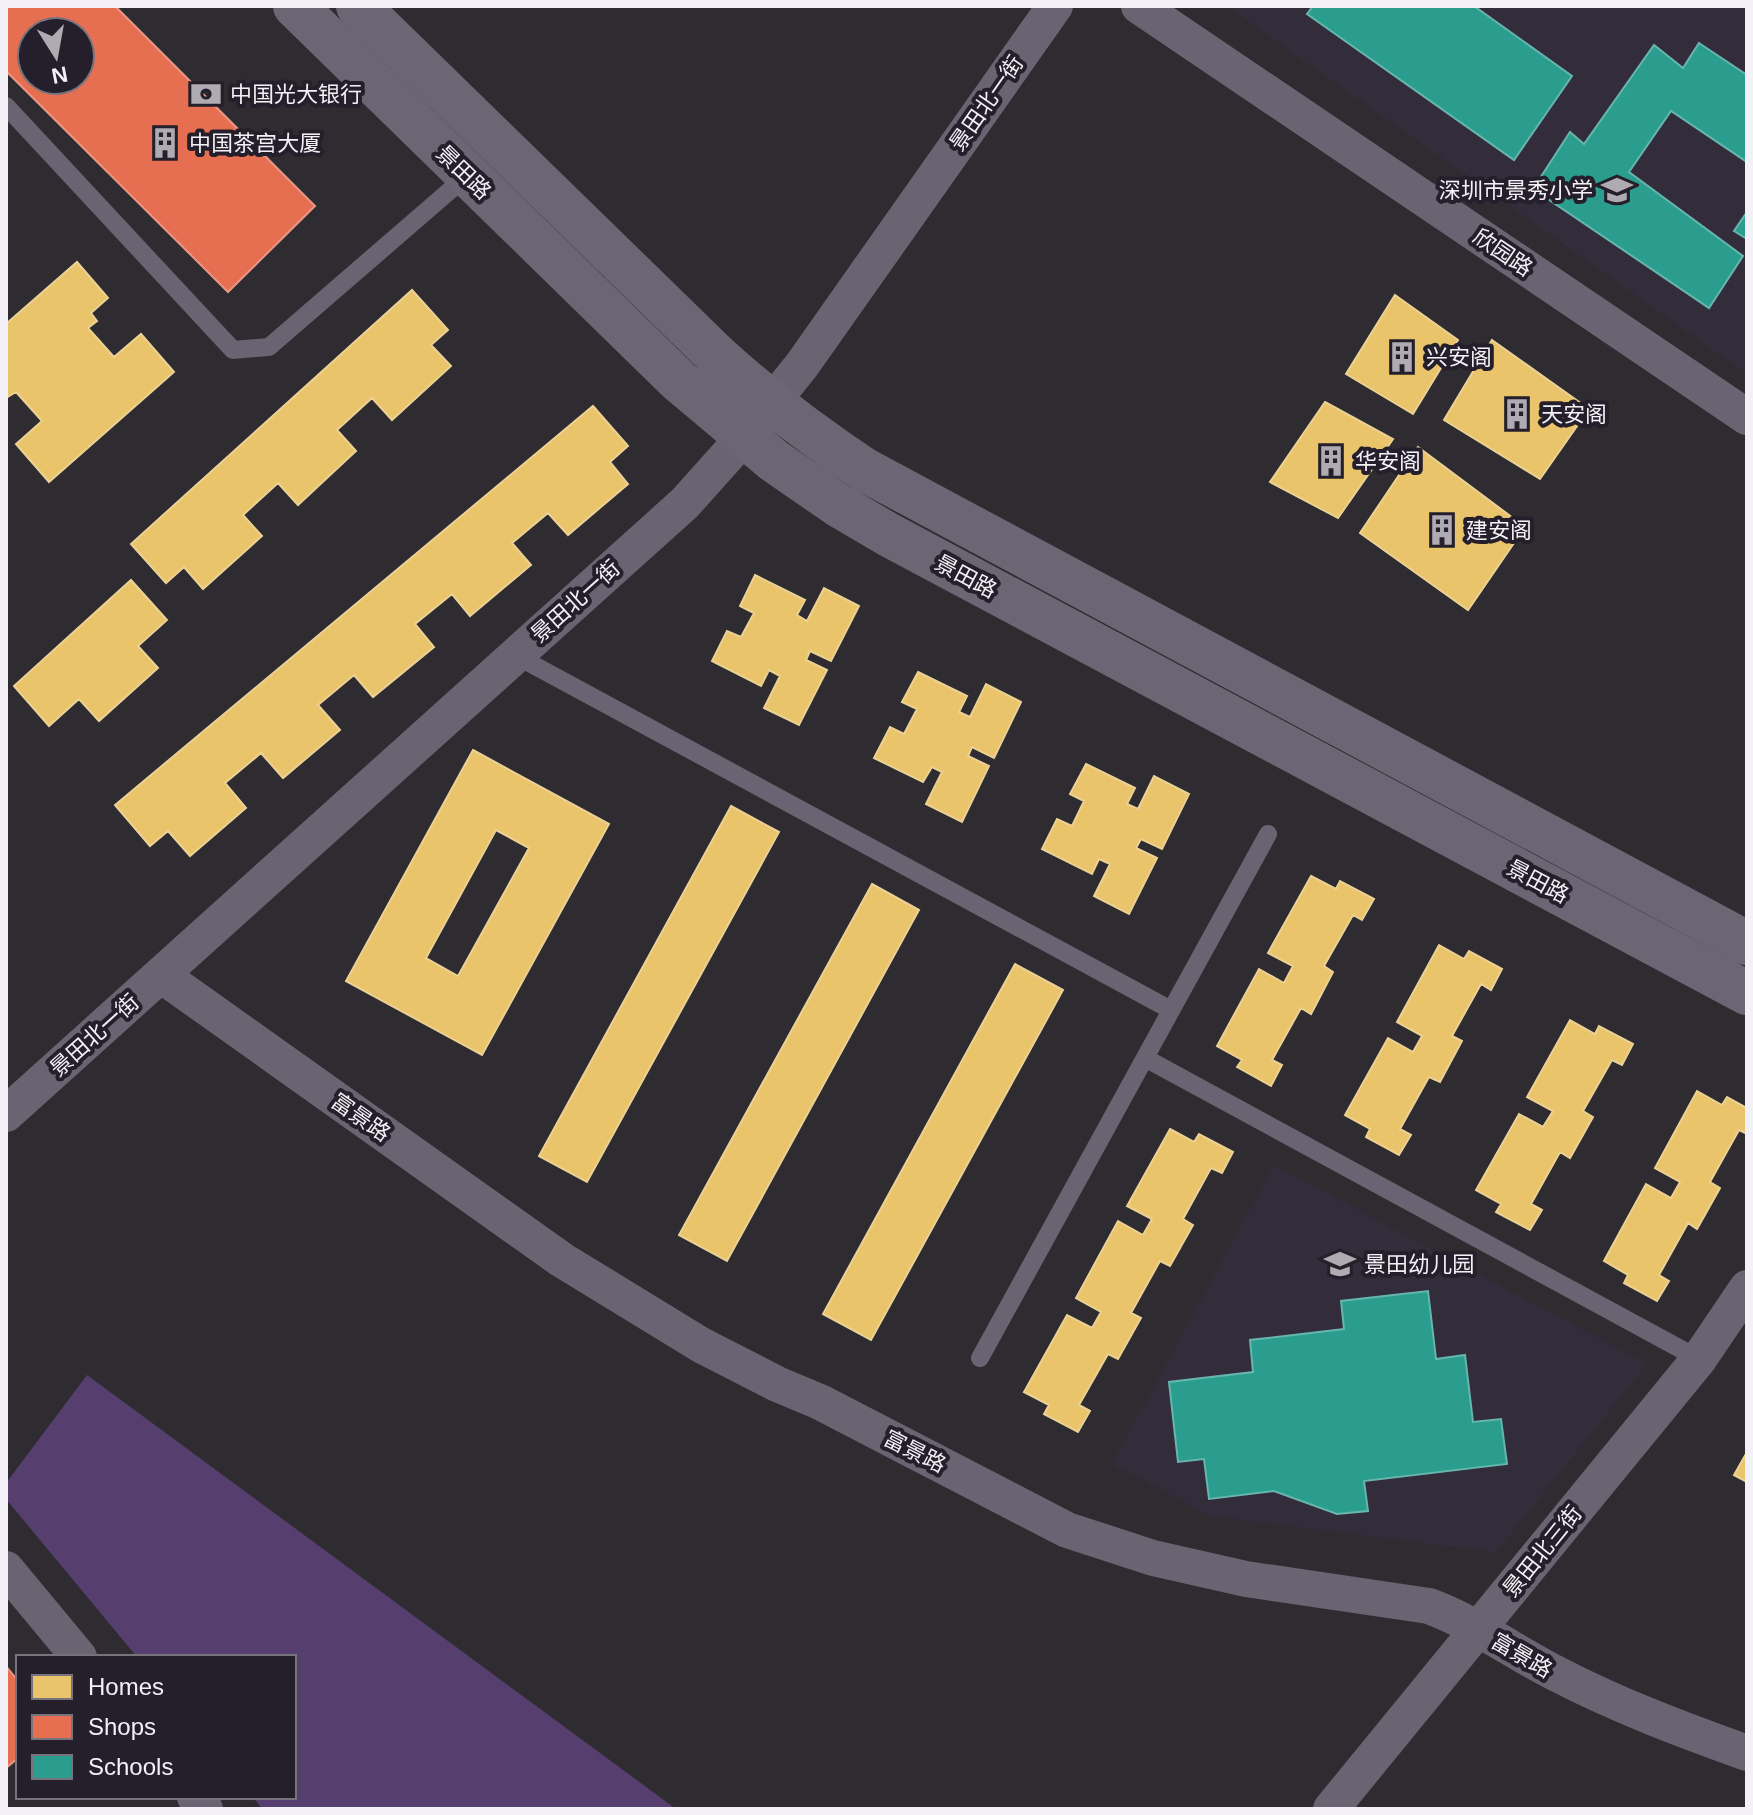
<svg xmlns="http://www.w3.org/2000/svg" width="1753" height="1815" font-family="Arial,'Noto Sans SC',sans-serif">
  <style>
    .built { fill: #332d3b }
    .green { fill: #563f6e }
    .homes { fill: #e9c46a; stroke: #ecd194; stroke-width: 2; fill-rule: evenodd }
    .shops { fill: #e76f51; stroke: #eb9683; stroke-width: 2; fill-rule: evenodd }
    .schools { fill: #2a9d8f; stroke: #66b6ae; stroke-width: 2 }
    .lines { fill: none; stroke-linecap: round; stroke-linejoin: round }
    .service { stroke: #6a6372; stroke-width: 18 }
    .minor { stroke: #6a6372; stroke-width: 36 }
    .secondary { stroke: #6c6574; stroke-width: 44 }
    .labels { text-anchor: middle; stroke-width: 8; stroke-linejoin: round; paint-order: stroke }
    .poi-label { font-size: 22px; fill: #f3f0f7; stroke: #241f2a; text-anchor: start }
    .street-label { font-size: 22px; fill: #f3f0f7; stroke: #241f2a }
  </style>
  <rect width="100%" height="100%" fill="#2e2c31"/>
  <path class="built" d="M1227 6H1747V374Z
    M1274 1165 1647 1364 1496 1552 1212 1516 1112 1464Z"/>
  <path class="green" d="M87 1375 676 1809H262L253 1797H294V1657H137L6 1499V1483Z"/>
  <path class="homes" d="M77 262 108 298 91 313 97 321 88 328 114 357 141 334 174 372 49 482 16 444 42 421 16 392 6 398V324Z
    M412 290 448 330 431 345 451 366 392 420 372 398 337 430 356 451 298 505 278 483 243 515 262 536 203 589 184 567 166 583 131 544Z
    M1395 295 1458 340 1413 414 1346 374Z
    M1492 340 1589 409 1540 479 1444 420Z
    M1325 402 1393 439 1338 518 1270 482Z
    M593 406 628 446 610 462 628 484 568 535 548 513 512 543 531 565 470 616 452 594 415 624 434 647 373 697 354 675 318 705 340 730 283 778 261 753 225 783 246 808 190 856 168 831 150 846 115 805Z
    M1418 447 1525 527 1468 610 1360 533Z
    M755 575 805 600 797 615 807 621 824 588 859 606 831 661 810 651 806 660 827 670 799 725 764 708 780 676 769 670 761 686 712 661 727 631 741 637 754 613 740 606Z
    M131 580 167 620 138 646 158 668 99 721 79 699 49 726 14 686Z
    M918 672 967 696 959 712 970 717 986 684 1021 702 994 758 972 747 968 756 989 766 962 822 926 804 942 772 932 767 923 782 874 758 890 727 904 734 917 709 902 702Z
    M473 750 609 824 482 1055 346 981ZM496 830 529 848 458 976 426 958Z
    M1086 764 1135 788 1127 804 1138 809 1154 776 1189 794 1162 849 1141 839 1136 848 1157 858 1129 914 1094 896 1110 864 1099 859 1092 874 1042 849 1057 819 1072 826 1084 801 1070 794Z
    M731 806 779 832 587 1182 539 1156Z
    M1311 876 1336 889 1340 881 1374 899 1362 920 1353 915 1324 966 1333 972 1311 1014 1301 1008 1272 1060 1282 1065 1271 1086 1237 1067 1242 1060 1217 1046 1259 969 1284 983 1293 966 1268 953Z
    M872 884 919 910 727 1261 679 1235Z
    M1439 945 1464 959 1469 951 1502 969 1491 990 1481 984 1452 1036 1462 1041 1440 1082 1429 1077 1400 1129 1411 1135 1399 1155 1366 1137 1370 1129 1345 1115 1388 1038 1413 1052 1422 1036 1397 1022Z
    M1015 964 1063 990 871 1340 823 1314Z
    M1570 1020 1595 1034 1599 1026 1633 1044 1622 1065 1612 1060 1583 1111 1593 1117 1570 1158 1560 1152 1531 1204 1542 1210 1530 1230 1496 1212 1501 1204 1476 1190 1519 1114 1543 1127 1553 1111 1527 1097Z
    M1697 1091 1722 1105 1727 1097 1747 1108V1134L1739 1130 1710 1182 1720 1188 1697 1229 1688 1223 1659 1275 1669 1281 1657 1301 1624 1283 1628 1275 1604 1261 1646 1184 1671 1198 1680 1182 1655 1168Z
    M1170 1129 1194 1142 1199 1134 1233 1152 1222 1173 1211 1168 1183 1219 1193 1225 1170 1266 1160 1261 1131 1313 1141 1318 1118 1359 1108 1354 1079 1405 1090 1411 1078 1432 1044 1414 1049 1405 1024 1392 1067 1315 1092 1328 1101 1312 1076 1298 1118 1221 1143 1235 1152 1219 1127 1206Z
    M1747 1452V1482L1734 1475Z"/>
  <path class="shops" d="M6 6H115L315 206 228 292 6 71ZM32 32H80V80H32Z
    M6 1666 18 1681V1758L6 1768Z"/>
  <path class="schools" d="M1313 6H1474L1572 76 1514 160 1307 14Z
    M1699 43 1747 75V162L1671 111 1629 172 1743 256 1709 308 1533 189 1570 132 1584 144 1654 45 1683 68Z
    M1747 212V239L1734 231Z
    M1428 1291 1436 1359 1465 1355 1473 1422 1501 1419 1507 1464 1364 1481 1368 1511 1337 1514 1274 1491 1209 1499 1204 1459 1178 1462 1169 1382 1253 1372 1250 1340 1344 1329 1341 1301Z"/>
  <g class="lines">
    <path class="service" d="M6 106 233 350 269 347 469 174
      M515 655 1171 1010
      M1145 1058 1699 1359
      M980 1358 1268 834"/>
    <path class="minor" d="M1139 6 1747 417
      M161 975 562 1260 701 1345 777 1384 820 1402 1067 1530 1153 1558 1246 1579 1429 1606C1475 1623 1515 1653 1559 1675 1619 1706 1683 1730 1747 1753
      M6 1114 685 503 745 436 802 365 1055 6
      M6 1569 79 1657
      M195 1797 205 1809
      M1331 1809 1699 1359 1747 1288"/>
    <path class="secondary" d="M295 6 679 381 773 460 838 505 889 535 1747 993
      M358 6 716 355C762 397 812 435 865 470L1747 943"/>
  </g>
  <defs>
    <symbol id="bank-bare" viewBox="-9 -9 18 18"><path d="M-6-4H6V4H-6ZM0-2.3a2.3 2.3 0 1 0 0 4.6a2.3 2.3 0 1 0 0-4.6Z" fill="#aeabb2" stroke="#241f2a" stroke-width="2.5" paint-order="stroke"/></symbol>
    <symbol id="building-bare" viewBox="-9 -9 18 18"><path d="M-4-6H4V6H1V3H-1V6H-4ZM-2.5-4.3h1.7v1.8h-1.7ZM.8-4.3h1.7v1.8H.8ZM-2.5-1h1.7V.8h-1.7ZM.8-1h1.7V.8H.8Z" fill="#aeabb2" stroke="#241f2a" stroke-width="2.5" paint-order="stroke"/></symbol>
    <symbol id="school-bare" viewBox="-9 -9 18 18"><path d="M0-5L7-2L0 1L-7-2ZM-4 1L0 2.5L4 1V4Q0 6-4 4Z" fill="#aeabb2" stroke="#241f2a" stroke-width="2.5" paint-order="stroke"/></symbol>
  </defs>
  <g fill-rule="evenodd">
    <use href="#bank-bare" x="184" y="72" width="44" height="44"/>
    <use href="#building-bare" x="143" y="121" width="44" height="44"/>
    <use href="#school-bare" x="1595" y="168" width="44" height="44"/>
    <use href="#building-bare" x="1380" y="335" width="44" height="44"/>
    <use href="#building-bare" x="1495" y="392" width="44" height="44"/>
    <use href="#building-bare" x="1309" y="439" width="44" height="44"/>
    <use href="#building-bare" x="1420" y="508" width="44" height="44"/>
    <use href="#school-bare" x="1318" y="1242" width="44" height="44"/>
  </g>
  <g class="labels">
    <g class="poi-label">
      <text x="230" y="102">中国光大银行</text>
      <text x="189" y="151">中国茶宫大厦</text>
      <text x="1593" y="198" text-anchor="end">深圳市景秀小学</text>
      <text x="1426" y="365">兴安阁</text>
      <text x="1541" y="422">天安阁</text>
      <text x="1355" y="469">华安阁</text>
      <text x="1466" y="538">建安阁</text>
      <text x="1364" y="1272">景田幼儿园</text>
    </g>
    <g class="street-label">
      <text transform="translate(986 103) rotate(-55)" y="8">景田北一街</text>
      <text transform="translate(464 172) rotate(44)" y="8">景田路</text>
      <text transform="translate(1503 252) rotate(34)" y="8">欣园路</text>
      <text transform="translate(966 576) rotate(28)" y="8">景田路</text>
      <text transform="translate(575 601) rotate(-42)" y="8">景田北一街</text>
      <text transform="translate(1538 881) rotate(28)" y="8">景田路</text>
      <text transform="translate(94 1035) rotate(-42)" y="8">景田北一街</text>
      <text transform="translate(361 1117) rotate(35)" y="8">富景路</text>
      <text transform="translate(915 1451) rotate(27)" y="8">富景路</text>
      <text transform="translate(1542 1551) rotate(-51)" y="8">景田北三街</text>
      <text transform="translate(1522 1655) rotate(30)" y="8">富景路</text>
    </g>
  </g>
  <rect width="1753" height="1815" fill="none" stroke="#f3f0f7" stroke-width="16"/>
  <rect x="16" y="1655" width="280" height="144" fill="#241f2a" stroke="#77737c" stroke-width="2"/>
  <rect x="32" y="1675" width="40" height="24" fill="#e9c46a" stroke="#77737c" stroke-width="2"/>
  <text x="88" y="1695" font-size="24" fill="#f3f0f7">Homes</text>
  <rect x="32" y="1715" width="40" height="24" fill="#e76f51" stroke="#77737c" stroke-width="2"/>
  <text x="88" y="1735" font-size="24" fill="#f3f0f7">Shops</text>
  <rect x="32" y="1755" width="40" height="24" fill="#2a9d8f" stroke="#77737c" stroke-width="2"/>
  <text x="88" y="1775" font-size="24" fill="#f3f0f7">Schools</text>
  <g transform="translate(56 56) rotate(169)"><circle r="38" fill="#241f2a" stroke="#77737c" stroke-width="2"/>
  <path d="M0-6L14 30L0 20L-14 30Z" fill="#aeabb2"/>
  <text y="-12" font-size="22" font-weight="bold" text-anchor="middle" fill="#f3f0f7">N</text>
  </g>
</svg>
